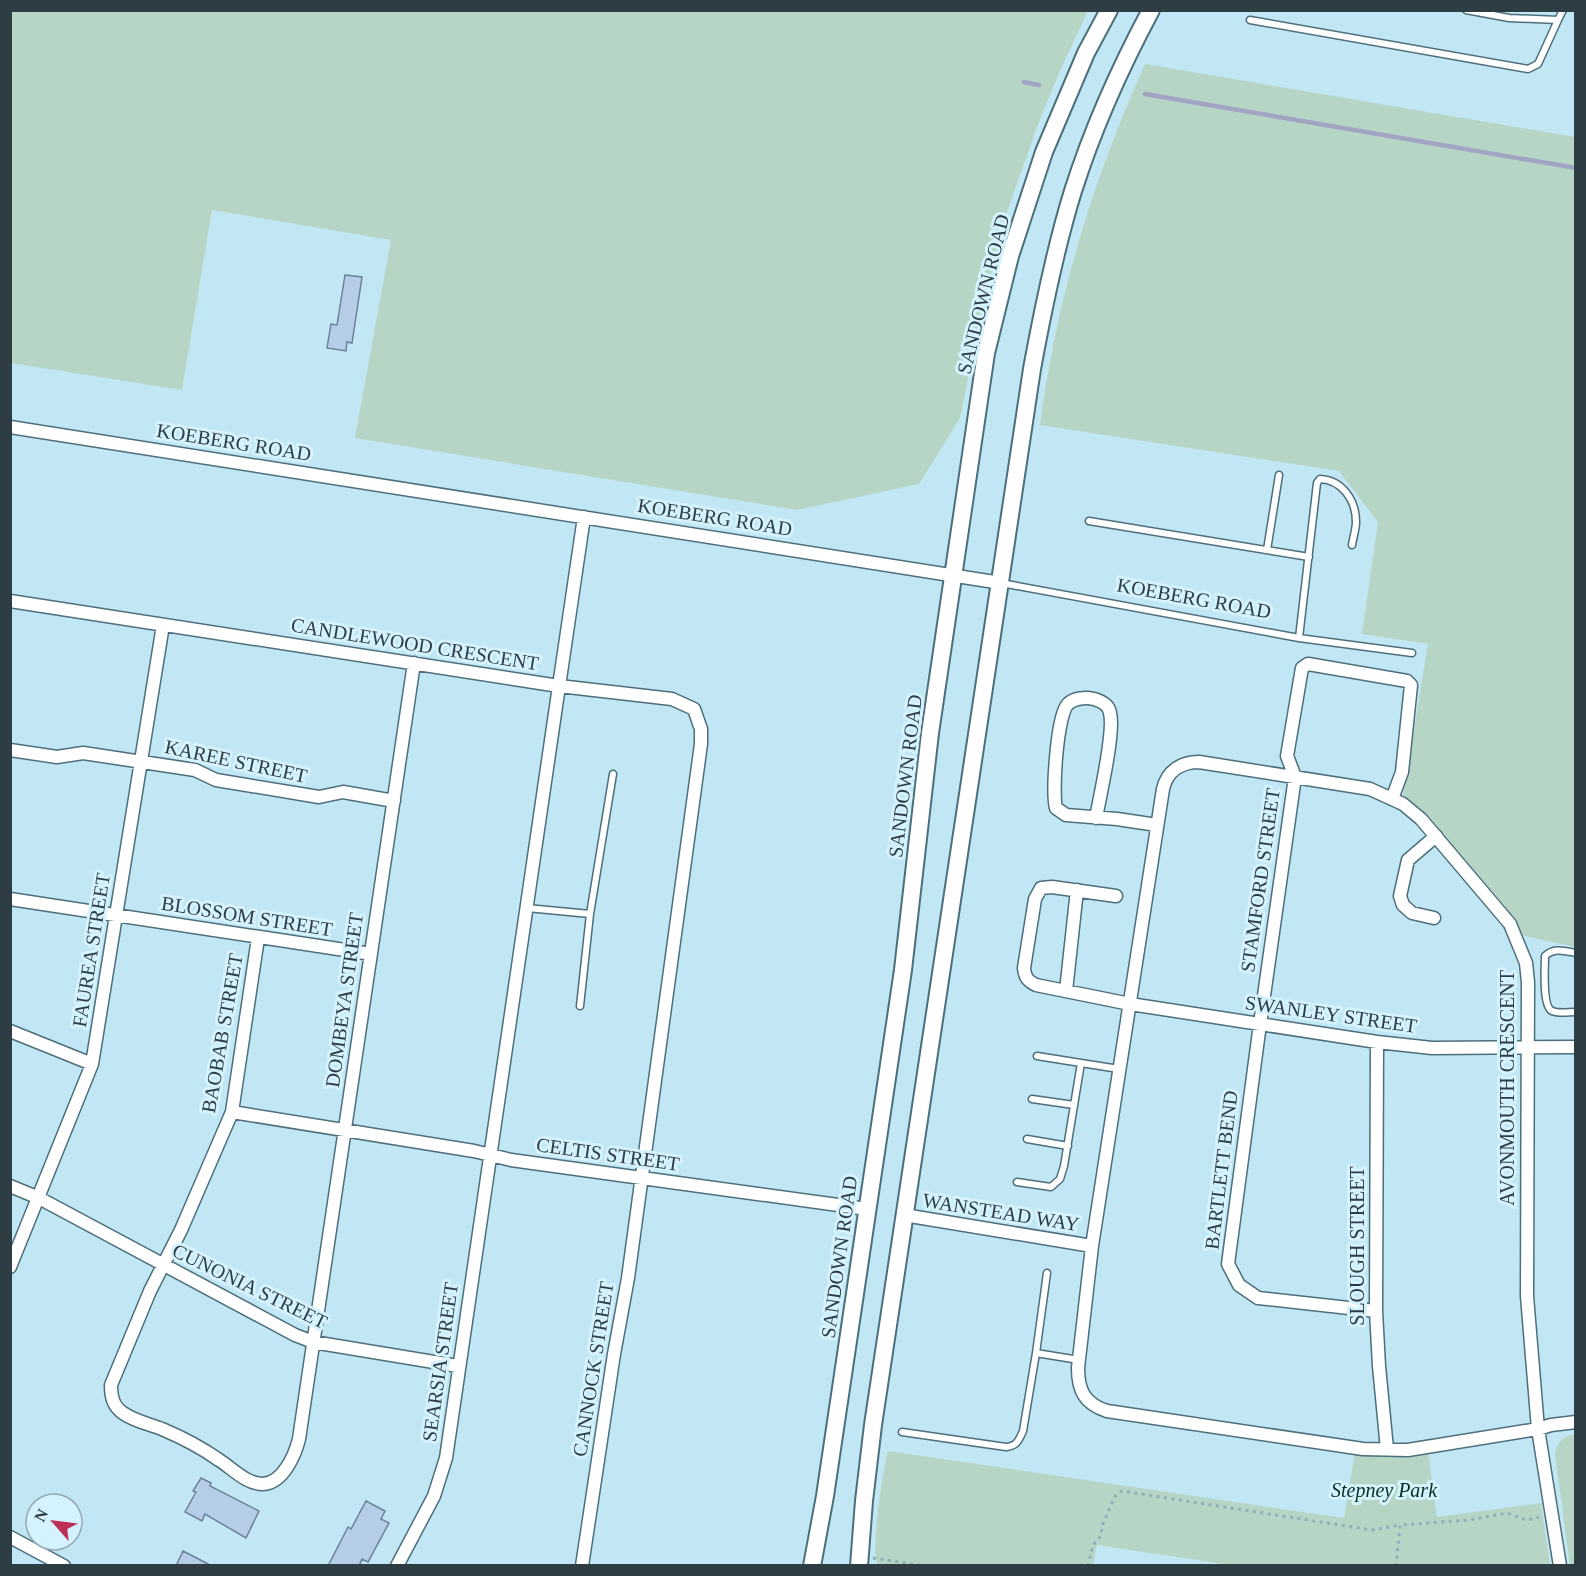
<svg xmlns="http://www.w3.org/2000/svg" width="1586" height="1576" font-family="Georgia,serif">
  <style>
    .green { fill: #b7d5c5 }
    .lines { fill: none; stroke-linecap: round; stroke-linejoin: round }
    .stream { stroke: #a1a4c2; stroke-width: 4.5 }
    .building { fill: #b6cde7; stroke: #6c8199; stroke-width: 1.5 }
    .lane-casing { stroke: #4c6f7b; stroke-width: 9 }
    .street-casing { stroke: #4c6f7b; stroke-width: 15 }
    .secondary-casing { stroke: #4c6f7b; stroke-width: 20 }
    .path { stroke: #90aeb9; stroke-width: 3; stroke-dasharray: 3 4.5; stroke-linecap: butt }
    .lane { stroke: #fff; stroke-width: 6 }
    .street { stroke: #fff; stroke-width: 12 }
    .secondary { stroke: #fff; stroke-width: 16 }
    .labels { text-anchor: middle; stroke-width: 6; stroke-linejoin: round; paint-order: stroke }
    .street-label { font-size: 20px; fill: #2e3d43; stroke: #d4f3fe }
    .park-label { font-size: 20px; font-style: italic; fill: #043221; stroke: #d4f3fe }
  </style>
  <rect width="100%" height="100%" fill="#c1e7f4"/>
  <path class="green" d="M10 11 11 10 1088 11 1060 71 1040 119 1008 209 984 301 960 418 919 484 797 510 355 438 391 240 212 210 182 390 11 363Z
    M1145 64 1575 137V947L1521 935 1505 906 1428 816 1403 796 1428 644 1362 634 1378 522 1339 471 1040 425C1057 297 1092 182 1145 64Z
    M1575 1434 1576 1565 1570 1566 1555 1455C1557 1442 1563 1436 1575 1434Z
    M888 1451 1344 1518 1355 1453 1389 1456 1428 1452 1437 1517 1541 1503 1550 1565 1237 1566 1097 1545 1093 1565H878C870 1549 883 1471 888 1451Z"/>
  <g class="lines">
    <path class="stream" d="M1024 82 1039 85
      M1145 94 1576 168"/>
  </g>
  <path class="building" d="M345 275 362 277 352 343 347 342 346 351 327 348 331 324 337 325Z
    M201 1478 211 1483 210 1486 259 1511 246 1538 205 1514 202 1521 185 1512 196 1492 193 1491Z
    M366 1501 385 1511 381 1519 389 1523 368 1562 362 1559 359 1566H328L348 1527 351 1529Z
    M183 1551 212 1566H176Z"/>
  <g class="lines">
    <defs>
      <path id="lane" d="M1466 10 1509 18 1558 20 1563 10
        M1250 20 1528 69 1538 64 1558 20
        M1089 521 1309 557
        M1267 550 1279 475
        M1001 583 1299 638 1412 653
        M1299 638 1317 483 1320 479C1342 480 1356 500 1356 522 1356 529 1353 538 1352 545
        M527 908 590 914 613 774
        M1576 953C1565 951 1554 947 1545 956 1545 967 1542 1006 1552 1011 1559 1014 1568 1012 1576 1012
        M580 1006 590 914
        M1081 1063 1119 1069
        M1032 1099 1074 1105
        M1027 1139 1068 1146
        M1017 1182 1051 1187 1060 1179 1064 1166 1081 1063 1037 1056
        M1036 1353 1047 1273
        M902 1432 1006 1447C1017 1446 1019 1440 1023 1431L1036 1353 1079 1360"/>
      <path id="street" d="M10 427 1001 583
        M10 601 559 686 446 1458 434 1496 397 1566
        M10 750 57 757 83 753 195 770 216 780 319 797 343 792 394 801
        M1096 818C1100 795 1115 732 1110 713 1109 705 1101 701 1094 699 1086 697 1074 698 1068 704 1057 714 1052 792 1056 808L1066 815 1117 819 1157 825
        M1116 896 1052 887 1041 888 1035 899 1024 968C1025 978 1028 981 1036 985L1130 1004 1377 1042 1432 1048 1576 1047
        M10 899 371 954
        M1434 918 1412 913 1403 905 1400 896 1408 860 1436 836
        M258 938 232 1112 181 1230 150 1291 111 1385C111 1397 113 1406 123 1413 134 1421 149 1424 162 1429 181 1437 202 1448 219 1460 232 1468 246 1484 263 1484 283 1483 295 1455 299 1439L414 663
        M1066 991 1077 890
        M10 1031 92 1064
        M1377 1042 1376 1311 1379 1366 1387 1449
        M232 1112 474 1151 511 1160 867 1209
        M10 1186 39 1198 295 1335 313 1342 458 1366
        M904 1215 1092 1246
        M10 1267 92 1064 163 625
        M1376 1311 1258 1298 1239 1285 1228 1264 1260 1024 1295 777 1287 756 1302 668 1308 664 1407 681 1411 685 1402 772 1392 799
        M10 1537 64 1566
        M582 1566 614 1354 628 1278 701 744V729L694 709 672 699 559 686 584 517
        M1560 1566 1538 1429 1527 1296 1528 982 1526 963 1510 924 1421 819 1403 804 1370 789 1199 762C1181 762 1167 771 1163 789L1092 1246 1078 1368C1078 1391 1085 1404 1107 1411L1363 1449 1408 1450 1538 1429 1551 1425 1576 1422"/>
      <path id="secondary" d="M812 1566 825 1496 903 970 930 733 986 353 1010 256 1044 152 1086 53 1109 10
        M859 1566 864 1501 873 1425 1032 369C1043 309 1055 249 1073 191 1093 128 1120 68 1151 10"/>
    </defs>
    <use href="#lane" class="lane-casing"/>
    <use href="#street" class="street-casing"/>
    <use href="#secondary" class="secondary-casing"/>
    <path class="path" d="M873 1558 925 1566
      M1088 1566 1093 1545 1101 1536 1102 1526 1115 1496 1122 1491 1372 1530 1400 1525
      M1396 1566 1400 1525 1469 1520 1507 1513 1527 1520 1539 1517"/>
    <use href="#lane" class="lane"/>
    <use href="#street" class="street"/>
    <use href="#secondary" class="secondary"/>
  </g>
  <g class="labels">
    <g class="street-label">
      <text transform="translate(983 294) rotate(-76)" y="7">SANDOWN ROAD</text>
      <text transform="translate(234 442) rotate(9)" y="7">KOEBERG ROAD</text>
      <text transform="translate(715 517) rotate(9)" y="7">KOEBERG ROAD</text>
      <text transform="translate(1194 598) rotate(10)" y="7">KOEBERG ROAD</text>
      <text transform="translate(415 644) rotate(9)" y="7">CANDLEWOOD CRESCENT</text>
      <text transform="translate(236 761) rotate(12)" y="7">KAREE STREET</text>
      <text transform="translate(905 776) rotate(-83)" y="7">SANDOWN ROAD</text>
      <text transform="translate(1260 880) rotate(-82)" y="7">STAMFORD STREET</text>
      <text transform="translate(247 916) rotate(9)" y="7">BLOSSOM STREET</text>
      <text transform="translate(91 950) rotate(-81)" y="7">FAUREA STREET</text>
      <text transform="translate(344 1000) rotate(-82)" y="7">DOMBEYA STREET</text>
      <text transform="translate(1331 1014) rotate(8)" y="7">SWANLEY STREET</text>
      <text transform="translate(222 1033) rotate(-80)" y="7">BAOBAB STREET</text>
      <text transform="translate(1507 1088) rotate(-90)" y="7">AVONMOUTH CRESCENT</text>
      <text transform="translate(608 1154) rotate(8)" y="7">CELTIS STREET</text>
      <text transform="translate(1221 1170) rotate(-83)" y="7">BARTLETT BEND</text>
      <text transform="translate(1001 1212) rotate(9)" y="7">WANSTEAD WAY</text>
      <text transform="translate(1357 1246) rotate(-90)" y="7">SLOUGH STREET</text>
      <text transform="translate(839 1257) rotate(-82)" y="7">SANDOWN ROAD</text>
      <text transform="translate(250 1286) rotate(26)" y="7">CUNONIA STREET</text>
      <text transform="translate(440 1362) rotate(-82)" y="7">SEARSIA STREET</text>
      <text transform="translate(593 1369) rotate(-81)" y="7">CANNOCK STREET</text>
    </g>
    <g class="park-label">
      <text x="1384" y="1497">Stepney Park</text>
    </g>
  </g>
  <rect width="1586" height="1576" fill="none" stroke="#2e3d43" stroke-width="24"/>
  <g transform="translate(54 1522) rotate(298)"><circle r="28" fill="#d4f3fe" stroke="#92aab3" stroke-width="1.5"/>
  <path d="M0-4.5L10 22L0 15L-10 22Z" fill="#be2f56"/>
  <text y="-9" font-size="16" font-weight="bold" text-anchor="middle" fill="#2e3d43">N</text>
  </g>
</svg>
